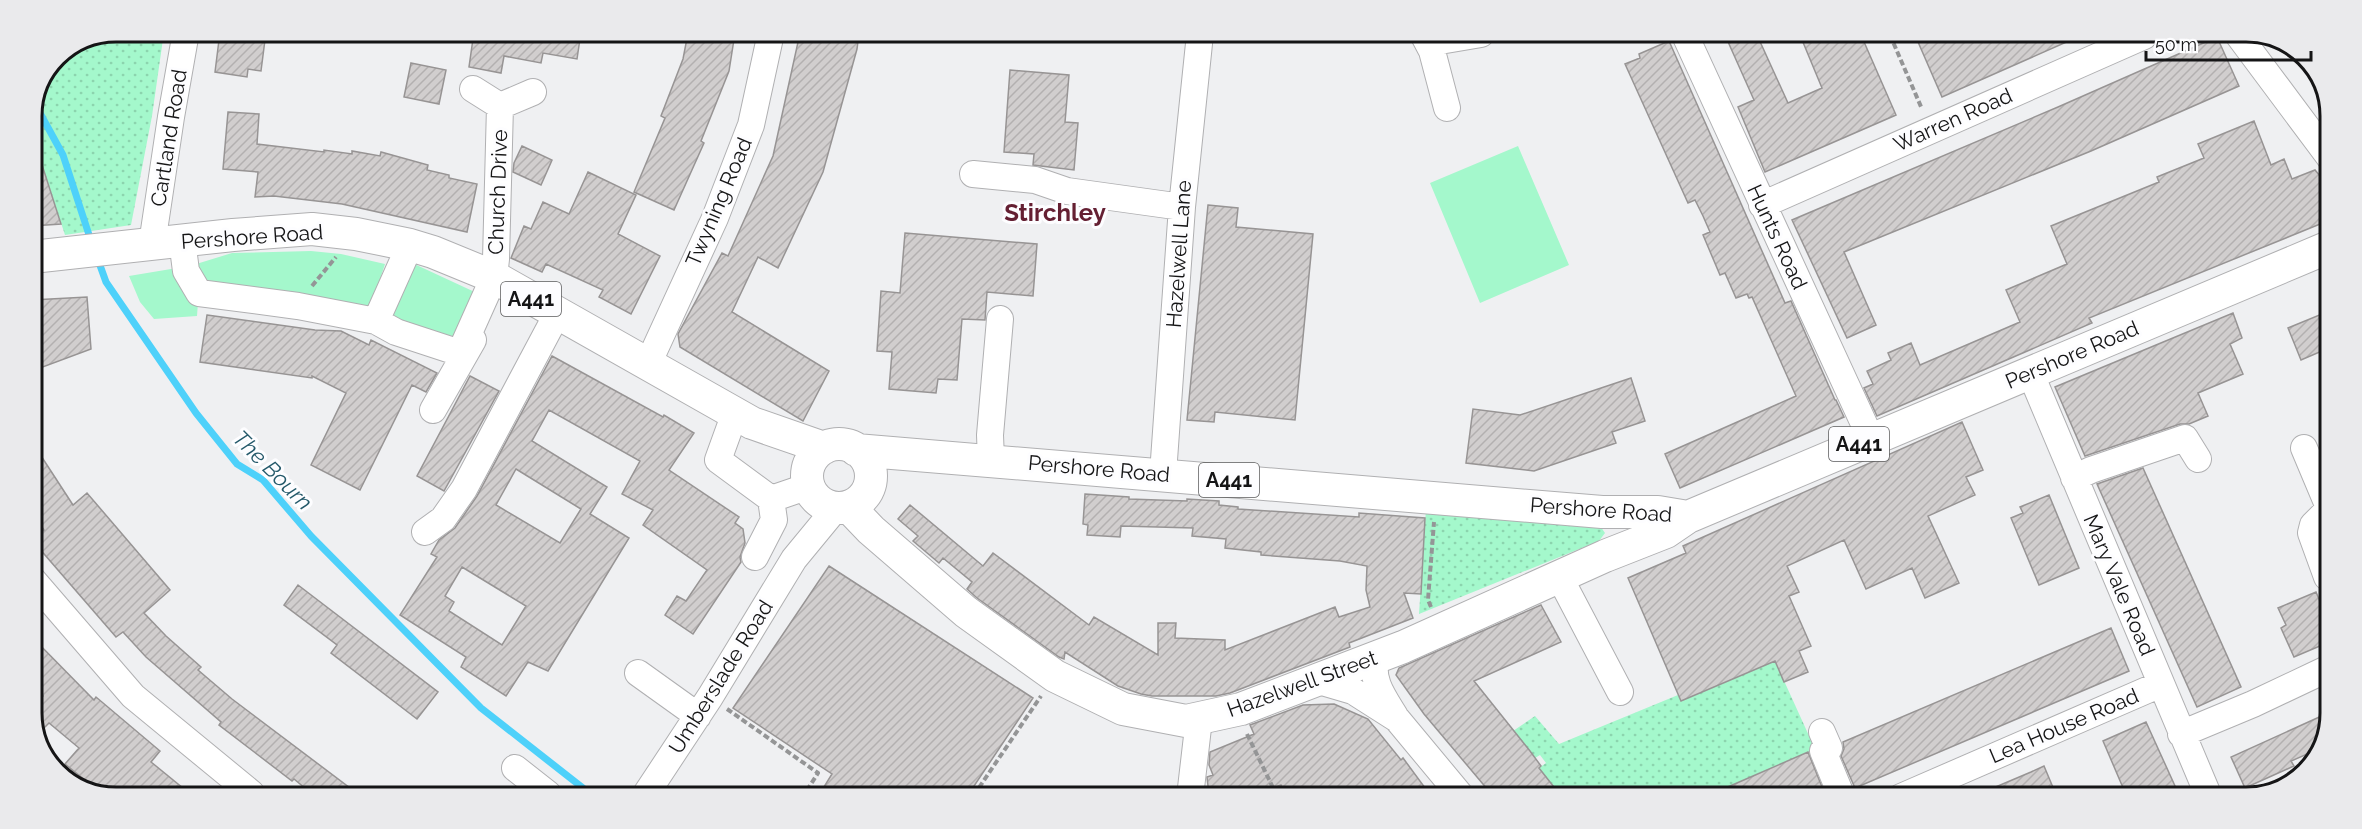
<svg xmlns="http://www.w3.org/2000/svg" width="2362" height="829" font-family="Raleway,sans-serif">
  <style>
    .grass { fill: #a4f8cc }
    .park { fill: url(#park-dots) }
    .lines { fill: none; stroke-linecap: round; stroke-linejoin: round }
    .stream { stroke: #4ed1fa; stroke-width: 7 }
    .building { fill: url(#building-hatch); stroke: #979494; stroke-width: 1.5; fill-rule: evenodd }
    .minor-casing { stroke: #b0b0b2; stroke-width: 28 }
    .major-casing { stroke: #b0b0b2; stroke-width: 34 }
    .path { stroke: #949596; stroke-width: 4; stroke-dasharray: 6 3; stroke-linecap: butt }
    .minor { stroke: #fff; stroke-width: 26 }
    .major { stroke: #fff; stroke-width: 32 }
    .labels { text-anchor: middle; stroke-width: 6; stroke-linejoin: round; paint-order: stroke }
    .shield { fill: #fdfdff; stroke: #5b5b5c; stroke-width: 1.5 }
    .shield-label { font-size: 20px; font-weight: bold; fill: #151516 }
    .street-label { font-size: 21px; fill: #151516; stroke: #fdfdff }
    .water-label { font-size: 22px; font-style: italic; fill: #24596a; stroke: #fdfdff }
    .quarter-label { font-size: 24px; font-weight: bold; fill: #641f32; stroke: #fdfdff }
    .rim { fill: none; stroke: #151516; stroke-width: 3 }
  </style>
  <defs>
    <pattern id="park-dots" width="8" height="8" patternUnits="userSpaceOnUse" patternTransform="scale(1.5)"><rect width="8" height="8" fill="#a4f8cc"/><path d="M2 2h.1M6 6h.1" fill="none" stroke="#8cd4ae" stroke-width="1.8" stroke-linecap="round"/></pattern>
    <pattern id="building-hatch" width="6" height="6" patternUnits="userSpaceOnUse" patternTransform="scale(1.5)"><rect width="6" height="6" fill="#d1cece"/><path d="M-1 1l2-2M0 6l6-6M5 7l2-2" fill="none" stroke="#b3b0b0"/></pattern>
  </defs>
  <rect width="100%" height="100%" fill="#eff0f2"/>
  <path class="grass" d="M1518 146 1569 265 1480 303 1430 183Z
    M311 251 341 254 385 264 371 307 204 286 193 265 232 253Z
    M410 262 479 294 455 344 387 316Z
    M177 268 198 302 197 316 154 319 140 302 129 276Z"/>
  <path class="park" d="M117 32H164L152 116 131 225 65 235 32 134V111L57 56Z
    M1426 509 1596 520 1605 533 1599 541 1419 614Z
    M1775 661 1815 749 1707 796H1559L1554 788 1543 796H1532L1521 781 1546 763 1540 755 1535 758 1513 731 1535 716 1559 744 1678 695 1681 701Z"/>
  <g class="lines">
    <path class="stream" d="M35 104 63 155 91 241
      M97 257 106 282 196 413 237 464 263 480 311 536 481 708 583 788"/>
  </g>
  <path class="building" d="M220 32H266L261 71 248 69 247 77 215 72Z
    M474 32 513 39 514 32H581L577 59 543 53 541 63 504 56 501 73 469 67Z
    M688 33H735L729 71 701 141 704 143 674 210 634 192 665 118 661 116 683 59Z
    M800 33H859L857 49 823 172 778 268 758 257 732 312 829 371 803 421 680 347 678 334 722 253 728 256 773 156Z
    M1725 35H1757L1788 103 1822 88 1800 35H1861L1896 115 1765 172 1738 107 1754 100Z
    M1915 35H1984L2080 36 1942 97Z
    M2217 37 2239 86 2091 151 1844 252 1876 325 1847 338 1792 220 2058 107Z
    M1669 41 1785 303 1791 301 1835 400H1836L1844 417 1680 488 1665 454 1796 396 1752 297 1749 298 1747 294 1736 298 1725 273 1720 275 1703 235 1710 232 1703 216 1695 200 1688 203 1625 64 1640 58 1639 54Z
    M411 63 446 70 439 104 404 97Z
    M1010 70 1069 75 1065 122 1078 123 1074 170 1033 165 1034 154 1004 152Z
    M228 112 259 114 257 144 324 152V150L352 154V151L380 156 381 152 428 165 427 170 449 175V178L477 184 467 232 342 204 274 196 255 197 258 172 223 169Z
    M2254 121 2271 165 2284 159 2292 179 2315 170 2330 188V220L2089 318 2092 323 1877 416 1864 388 1873 384 1867 371 1891 360 1888 353 1911 343 1920 365 2020 322 2006 290 2067 264 2051 226 2159 182 2157 177 2204 158 2198 144Z
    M32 143H35L61 224 32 226Z
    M522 146 552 160 541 185 513 172 514 163Z
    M588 172 636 195 618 234 660 256 631 314 599 297 603 290 546 264 542 272 511 258 524 226 531 229 543 202 569 214Z
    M1208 205 1238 208 1236 227 1313 234 1295 420 1215 412 1214 422 1187 420Z
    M905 233 1037 244 1033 296 987 292 985 320 962 319 957 380 938 379 936 393 889 389 892 352 877 351 881 291 900 293Z
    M87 297 91 349 32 371V300Z
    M2329 311V348L2301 360 2288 328Z
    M2233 313 2242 338 2230 344 2243 374 2198 393 2208 416 2189 424H2180L2085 456 2055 387Z
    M207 315 315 330 341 331 369 345 371 340 437 373 426 392 412 385 360 490 311 465 346 393 312 376V378L200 362Z
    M552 356 663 417 664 415 694 433 669 470 739 517 735 523 743 529 745 543 740 557 741 562 693 634 665 615 677 596 686 601 707 570 643 525 653 510 622 494 640 461 549 410 532 441 607 487 590 514 629 538 548 671 528 662 506 696 461 667 466 657 400 615 437 557 431 554 439 540 455 528 477 496ZM516 469 581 509 560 543 496 505ZM462 567 526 606 502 645 449 611 454 602 445 596Z
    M470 376 499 391 444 491 417 476Z
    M1631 378 1645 421 1612 432 1616 443 1534 471 1466 463 1473 409 1520 415Z
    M1962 422 1983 470 1966 477 1975 495 1928 516 1959 583 1925 598 1912 568 1866 589 1844 540 1787 566 1799 592 1789 596 1811 646 1799 651 1808 672 1784 682 1775 661 1681 701 1628 578 1686 553 1683 546Z
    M32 442 73 505 87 493 170 590 144 613 166 636 201 667 198 670 232 699 358 794H312L294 779 292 781 219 725 221 722 146 657 123 632 116 637 32 540 44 530 32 511Z
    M2143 468 2241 687 2197 707 2097 484Z
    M1085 494 1129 497V499L1187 501V499L1219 501V505L1238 507V509L1359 517V513L1425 518 1421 594 1404 593 1413 618 1349 643 1350 647 1230 693 1216 696H1152L1141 694 1118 686 1065 652 1064 659 1059 657 977 598 967 589 972 582 943 558 939 563 913 541 918 536 898 519 910 505 983 566 993 553 1089 625 1094 617 1158 655V623H1176L1175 638 1225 640V650L1335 607 1339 617 1370 607 1366 590 1367 566 1340 561 1261 555V552L1225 548 1226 539 1192 536 1193 528 1121 526 1120 537 1087 535 1088 525 1083 524Z
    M2049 495 2079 568 2039 585 2011 518 2023 513 2020 507Z
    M829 566 1033 698 968 795H819L832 774 733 708Z
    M298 585 438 692 417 719 331 653 337 645 284 605Z
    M2316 592 2327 618V643L2294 657 2281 628 2286 625 2278 608Z
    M1541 605 1561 642 1474 681 1530 751 1541 766 1539 768 1561 796H1493L1424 714 1396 675 1399 668Z
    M2111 628 2129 671 1855 788 1841 756 1844 749 1843 742Z
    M32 637 94 700 96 697 160 751 151 762 189 793H90L87 791 91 785 65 764 79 748 49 723 44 728 32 716V707L43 696 32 684Z
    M1334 704 1368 719 1401 760 1403 758 1431 796H1355L1350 787 1333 796H1287L1281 785 1256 795H1209L1207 777 1213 775 1209 765 1210 752 1254 734 1250 725 1303 705Z
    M2326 714V740L2319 749 2291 761 2294 766 2245 788 2231 757Z
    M2146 722 2180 797H2127L2103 741Z
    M1808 752 1826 797 1707 796 1753 776Z
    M2044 766 2057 797H1972L2031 772Z"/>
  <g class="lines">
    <defs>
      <path id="minor" d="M1423 34 1432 51 1447 108
        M1685 35 1871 439
        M2239 36 2330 158
        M1428 43 1481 34
        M473 89 500 106 533 92
        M973 174 1035 180 1067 191 1182 207
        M1762 205 2144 36
        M182 240 186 271 199 293 298 306 376 321 396 332 460 353 494 277 496 259 500 106
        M152 244 171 117 186 32
        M376 321 410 245
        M648 364 715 218 751 125 771 33
        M2030 372 2209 797
        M433 410 473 340
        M735 413 718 460 771 499 774 520 755 557
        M2304 448 2328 505
        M991 460 990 435 1000 319
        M1163 474 1182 207 1200 34
        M2074 478 2091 470 2185 438 2198 459
        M771 499 809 486
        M425 532 443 519 464 489 557 314
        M1559 576 1620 692
        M2327 577 2311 533 2313 525 2328 510
        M32 579 133 696 251 793
        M1376 658C1370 680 1384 698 1395 716
        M638 673 698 716
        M1319 681 1353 691 1397 719 1461 796
        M1822 732 1829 748 1823 751 1842 797
        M2181 734 2253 704 2327 669
        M515 768 548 794
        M646 794 710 697 794 559 836 508
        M1194 795 1191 788 1199 719
        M1901 797 2161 684"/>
      <path id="major" d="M32 257 233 235 312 229 356 234 410 245 433 252 494 277 752 423 824 448
        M807 476a32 32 0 1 1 64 0a32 32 0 1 1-64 0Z
        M856 450 1602 512H1658L1688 517 2329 247
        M849 507 871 530 966 612 1055 676 1123 709 1186 721 1241 709 1403 647 1605 556 1666 532 1688 517"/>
    </defs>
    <use href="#minor" class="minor-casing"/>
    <use href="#major" class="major-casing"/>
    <path class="path" d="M1890 35 1922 109
      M312 286 336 257
      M1431 607 1428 600 1434 522
      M727 709 818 773 804 795
      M1247 734 1277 796
      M974 795 1041 696"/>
    <use href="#minor" class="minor"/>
    <use href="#major" class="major"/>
  </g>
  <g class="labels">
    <g class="shield">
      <rect x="501" y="282" width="60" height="34" rx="4.5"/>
      <rect x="1829" y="427" width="60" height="34" rx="4.5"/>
      <rect x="1199" y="463" width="60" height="34" rx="4.5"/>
    </g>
    <g class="shield-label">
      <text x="531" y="306">A441</text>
      <text x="1859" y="451">A441</text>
      <text x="1229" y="487">A441</text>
    </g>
    <g class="street-label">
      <text transform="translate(1953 120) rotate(-24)" y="7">Warren Road</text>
      <text transform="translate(169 138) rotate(-81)" y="7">Cartland Road</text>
      <text transform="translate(498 192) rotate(-88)" y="7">Church Drive</text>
      <text transform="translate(719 202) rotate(-67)" y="7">Twyning Road</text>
      <text transform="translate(252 237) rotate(-4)" y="7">Pershore Road</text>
      <text transform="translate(1777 237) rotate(65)" y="7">Hunts Road</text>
      <text transform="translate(1179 254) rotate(-86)" y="7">Hazelwell Lane</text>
      <text transform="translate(2072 355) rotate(-23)" y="7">Pershore Road</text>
      <text transform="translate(1099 469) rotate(5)" y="7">Pershore Road</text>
      <text transform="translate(1601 510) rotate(4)" y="7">Pershore Road</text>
      <text transform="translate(2119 585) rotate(67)" y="7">Mary Vale Road</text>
      <text transform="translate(721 677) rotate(-58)" y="7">Umberslade Road</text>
      <text transform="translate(1302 684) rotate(-20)" y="7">Hazelwell Street</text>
      <text transform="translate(2064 726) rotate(-23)" y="7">Lea House Road</text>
    </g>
    <g class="water-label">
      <text transform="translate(273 470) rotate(45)" y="8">The Bourn</text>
    </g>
    <g class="quarter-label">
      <text x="1055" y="221">Stirchley</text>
    </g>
  </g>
  <path d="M0 0H2362V829H0ZM116 42H2246A74 74 0 0 1 2320 116V713A74 74 0 0 1 2246 787H116A74 74 0 0 1 42 713V116A74 74 0 0 1 116 42Z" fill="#eaeaec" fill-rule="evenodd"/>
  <path class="rim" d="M116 42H2246A74 74 0 0 1 2320 116V713A74 74 0 0 1 2246 787H116A74 74 0 0 1 42 713V116A74 74 0 0 1 116 42Z"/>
  <path d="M2146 51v9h165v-9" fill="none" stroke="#151516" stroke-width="3"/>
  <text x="2155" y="51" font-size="18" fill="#151516" stroke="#fdfdff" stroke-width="4.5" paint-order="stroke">50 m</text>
</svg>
